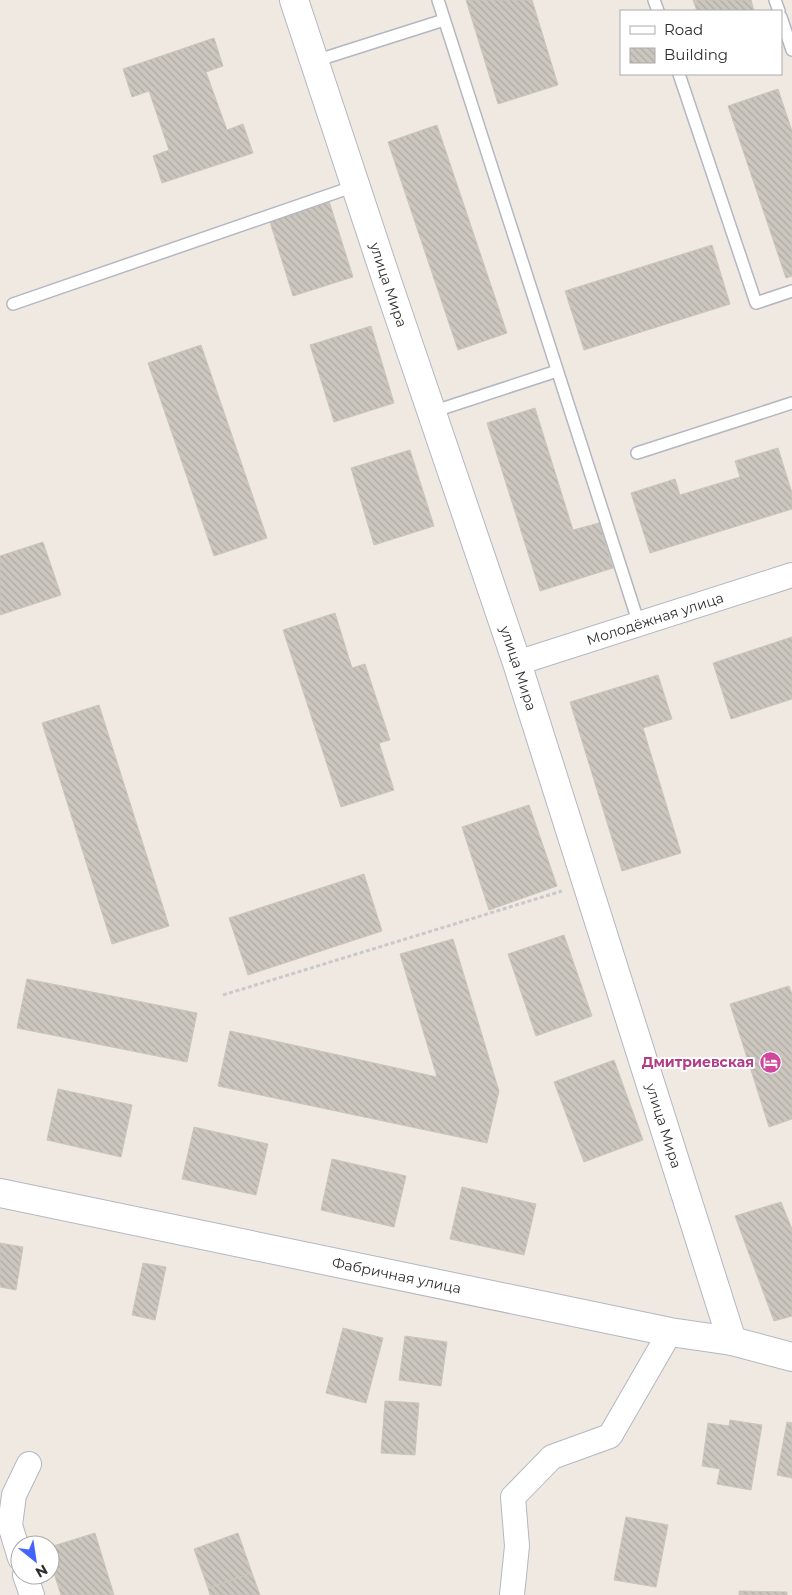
<svg xmlns="http://www.w3.org/2000/svg" width="792" height="1595" font-family="Montserrat,sans-serif">
  <style>
    .building { fill: url(#building-back-hatch); stroke: #cbc5ba }
    .lines { fill: none; stroke-linecap: round; stroke-linejoin: round }
    .lane-casing { stroke: #b4b7c1; stroke-width: 14 }
    .street-casing { stroke: #b4b7c1; stroke-width: 26 }
    .secondary-casing { stroke: #b4b7c1; stroke-width: 30 }
    .path { stroke: #c9c9c9; stroke-width: 3; stroke-dasharray: 4 2.5; stroke-linecap: butt }
    .lane { stroke: #fff; stroke-width: 11 }
    .street { stroke: #fff; stroke-width: 24 }
    .secondary { stroke: #fff; stroke-width: 28 }
    .labels { text-anchor: middle; stroke-width: 4; stroke-linejoin: round; paint-order: stroke }
    .street-label { font-size: 14px; fill: #2e2e2e; stroke: #fff }
    .hotel-label { font-size: 14px; font-weight: bold; fill: #b23c85; stroke: #fff; text-anchor: end }
  </style>
  <defs>
    <pattern id="building-back-hatch" width="6" height="6" patternUnits="userSpaceOnUse" patternTransform="scale(1.25)"><rect width="6" height="6" fill="#cbc7bf"/><path d="M-1 5l2 2M0 0l6 6M5-1l2 2" fill="none" stroke="#afaba4"/></pattern>
  </defs>
  <rect width="100%" height="100%" fill="#efe9e1"/>
  <path class="building" d="M466 0H532L558 85 498 104Z
    M693 0H751L754 11H697Z
    M214 38 223 66 206 72 227 130 243 124 253 153 162 183 153 156 169 150 149 91 132 97 123 69Z
    M778 89 792 131V276L786 278 728 106Z
    M437 125 507 333 458 350 388 142Z
    M329 201 353 277 293 296 269 219Z
    M712 245 730 304 584 350 565 291Z
    M371 326 394 403 334 422 310 345Z
    M201 345 267 538 214 556 148 363Z
    M535 408 573 530 599 523 613 568 540 591 487 423Z
    M778 448 792 493V509L650 553 631 493 675 479 680 495 740 477 735 461Z
    M410 450 434 526 374 545 351 468Z
    M43 542 61 595 0 615V556Z
    M335 613 352 668 365 664 390 740 379 743 394 790 341 807 283 630Z
    M792 637V699L731 719 713 663Z
    M658 675 672 719 643 728 681 853 622 871 570 702Z
    M99 705 169 926 112 944 42 723Z
    M529 805 557 886 489 910 462 827Z
    M364 874 382 931 248 975 229 918Z
    M564 935 592 1016 536 1036 508 954Z
    M453 939 499 1091 487 1143 218 1086 230 1031 437 1077 400 954Z
    M27 979 197 1013 187 1062 17 1028Z
    M789 986 792 994V1119L769 1127 730 1004Z
    M614 1060 643 1140 584 1162 554 1082Z
    M58 1089 132 1105 121 1157 47 1140Z
    M194 1127 268 1144 256 1195 182 1179Z
    M332 1159 406 1176 394 1227 321 1210Z
    M462 1187 536 1204 524 1255 450 1239Z
    M781 1202 792 1229V1316L774 1321 735 1216Z
    M0 1243 23 1247 16 1290 0 1287Z
    M143 1263 166 1267 155 1320 132 1315Z
    M343 1328 383 1338 366 1403 326 1393Z
    M405 1336 447 1342 441 1386 399 1380Z
    M385 1401 419 1403 415 1455 381 1453Z
    M730 1420 762 1425 751 1490 717 1484 720 1469 702 1466 708 1423 729 1426Z
    M787 1422 792 1423V1478L777 1475Z
    M626 1517 668 1525 656 1587 614 1580Z
    M95 1533 114 1595H61L50 1561V1547Z
    M238 1533 252 1573 208 1588 194 1549Z
    M252 1573 260 1595H210L208 1588Z
    M739 1591 787 1592V1595H739Z"/>
  <g class="lines">
    <defs>
      <path id="lane" d="M438 0 639 624
        M654 0 658 11
        M775 0 779 11
        M781 17 792 50
        M315 61 444 20
        M679 74 756 303 792 291
        M13 304 355 186
        M432 412 557 371
        M637 453 792 403"/>
      <g id="street">
        <path id="s1" d="M517 663 792 575"/>
        <path d="M20 1558 10 1525 14 1495 29 1464"/>
        <path d="M25 1575 32 1595"/>
        <path d="M512 1595 517 1546 513 1497 552 1457 610 1436 670 1332"/>
      </g>
      <g id="secondary">
        <path id="s2" d="M294 0 387 281 517 663 732 1341"/>
        <path id="s3" d="M0 1193 670 1332 732 1341 792 1357"/>
      </g>
    </defs>
    <use href="#lane" class="lane-casing"/>
    <use href="#street" class="street-casing"/>
    <use href="#secondary" class="secondary-casing"/>
    <path class="path" d="M223 995 562 891"/>
    <use href="#lane" class="lane"/>
    <use href="#street" class="street"/>
    <use href="#secondary" class="secondary"/>
  </g>
  <defs>
    <symbol id="hotel-disc" viewBox="-11 -11 22 22"><circle r="9.5" fill="#d1479c" stroke="#fff"/><path d="M-6-4.5h1.5V1H6V5H4.5V3h-9V5H-6ZM-4 0a1.8 1.8 0 1 1 3.6 0ZM.5 0V-2.5h3Q6-2.5 6 0Z" fill="#fff"/></symbol>
  </defs>
  <g fill-rule="evenodd">
    <use href="#hotel-disc" x="758" y="1050" width="25" height="25"/>
  </g>
  <g class="labels">
    <g class="street-label">
      <text dy="5" stroke="none"><textPath href="#s2" startOffset="300">улица Мира</textPath></text>
      <text dy="5" stroke="none"><textPath href="#s1" startOffset="145">Молодёжная улица</textPath></text>
      <text dy="5" stroke="none"><textPath href="#s2" startOffset="705">улица Мира</textPath></text>
      <text dy="5" stroke="none"><textPath href="#s2" startOffset="1185">улица Мира</textPath></text>
      <text dy="5" stroke="none"><textPath href="#s3" startOffset="405">Фабричная улица</textPath></text>
    </g>
    <g class="hotel-label">
      <text x="754" y="1067">Дмитриевская</text>
    </g>
  </g>
  <rect x="620" y="10" width="162" height="65" fill="#ffffff" stroke="#ababab"/>
  <rect x="630" y="26" width="25" height="8" fill="#ffffff" stroke="#ababab"/>
  <text x="664" y="35" font-size="15" fill="#2e2e2e">Road</text>
  <rect x="630" y="48" width="25" height="15" fill="url(#building-back-hatch)" stroke="#ababab"/>
  <text x="664" y="60" font-size="15" fill="#2e2e2e">Building</text>
  <g transform="translate(35 1560) rotate(150)"><circle r="24" fill="#ffffff" stroke="#ababab"/>
  <path d="M0-4L9 19L0 12L-9 19Z" fill="#4264fb"/>
  <text y="-8" font-size="14" font-weight="bold" text-anchor="middle" fill="#2e2e2e">N</text>
  </g>
</svg>
